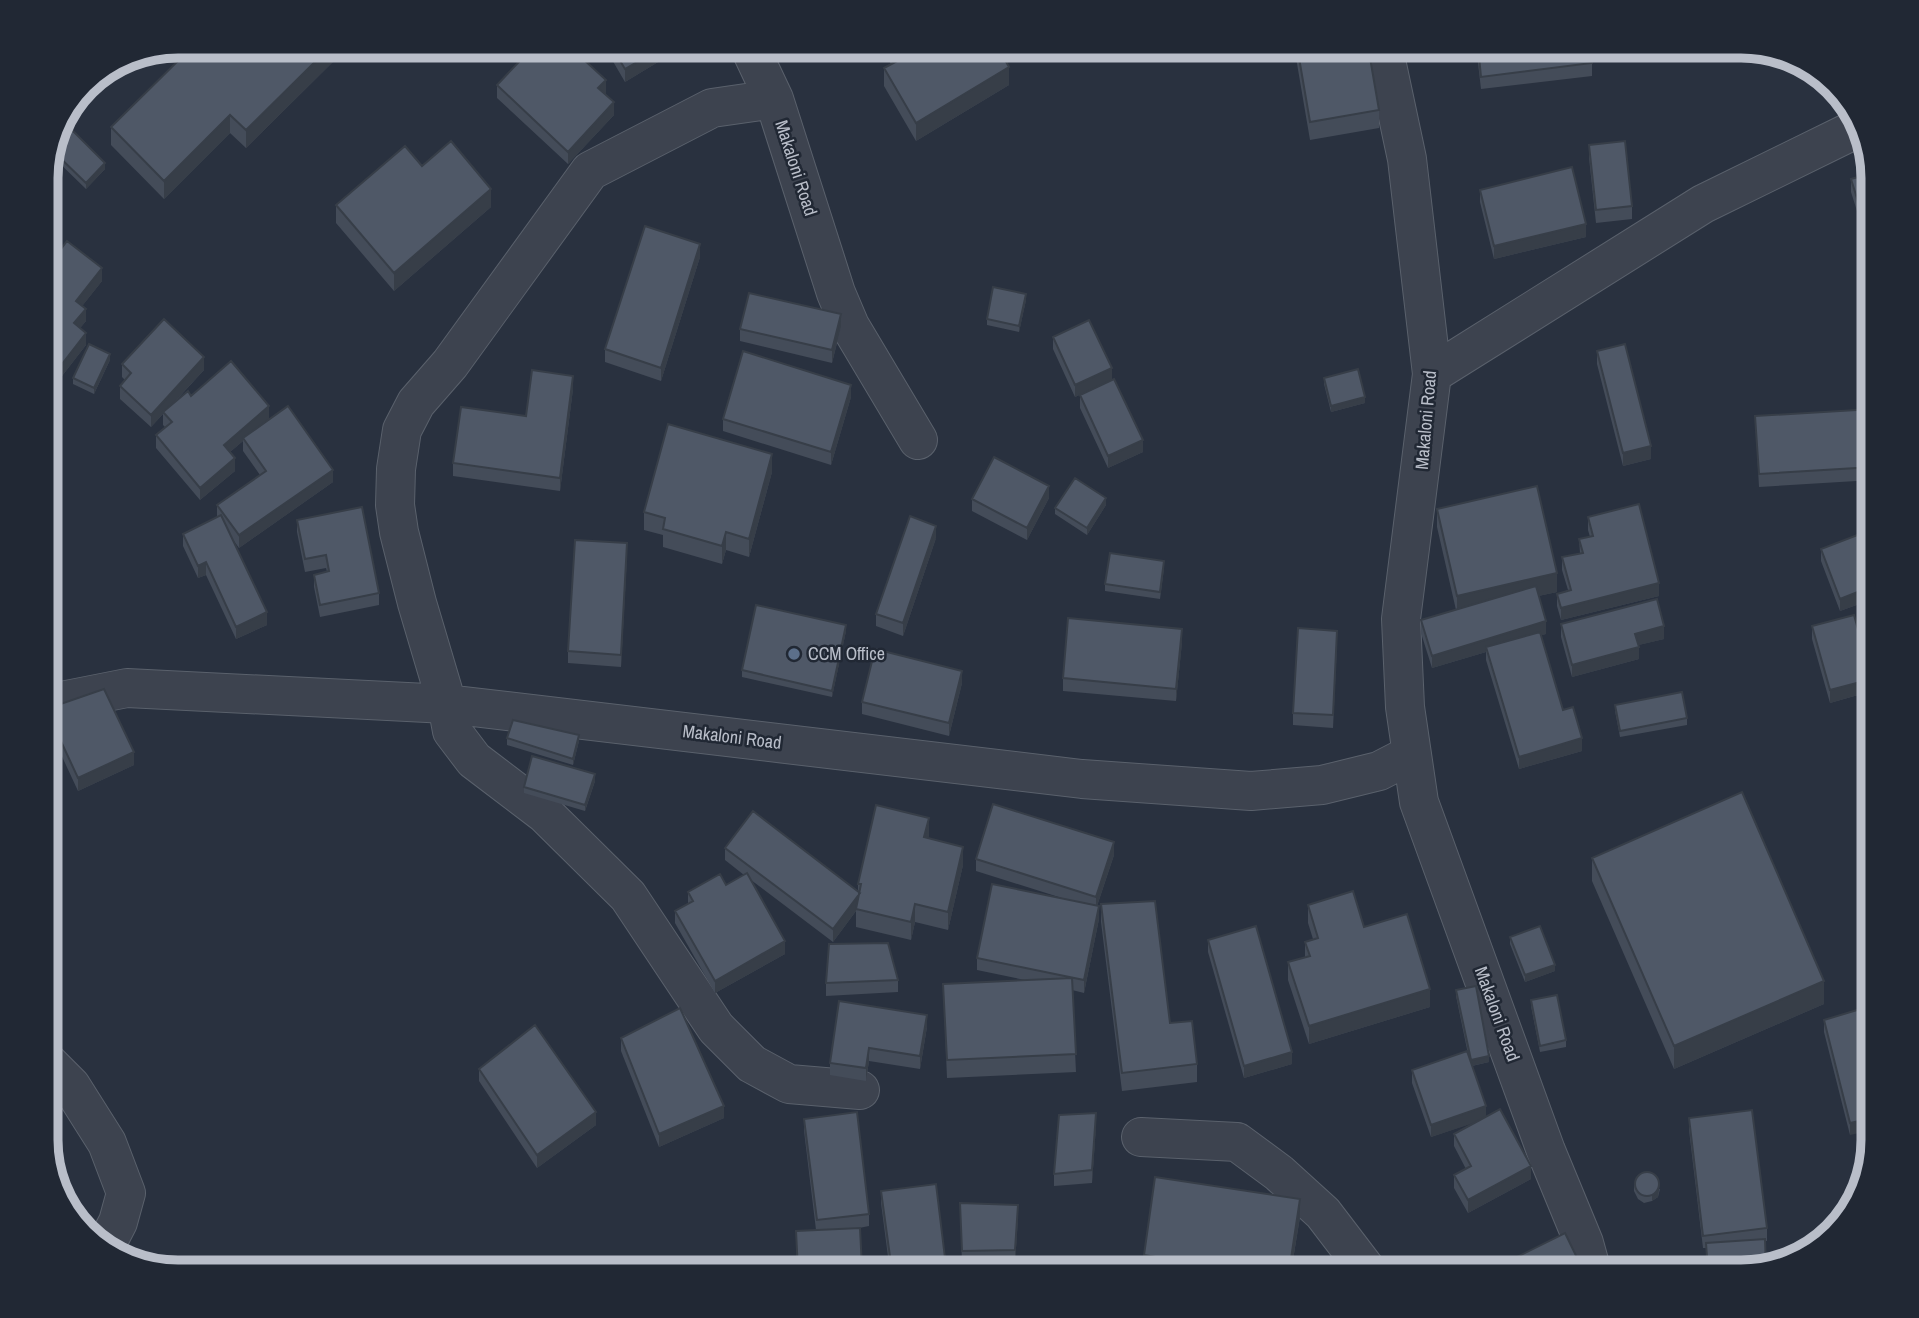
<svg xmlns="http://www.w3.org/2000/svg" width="1919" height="1318" font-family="'Archivo Narrow',sans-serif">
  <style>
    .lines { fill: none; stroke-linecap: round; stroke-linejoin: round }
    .minor-casing { stroke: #5a616c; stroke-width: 40 }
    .minor { stroke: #3d434f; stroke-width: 38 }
    .wall { fill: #444c59 }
    .shaded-wall { fill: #373e48 }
    .building { fill: #4f5867; stroke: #373e48; stroke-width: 2 }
    .service-dot { fill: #5c6f8a; stroke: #212834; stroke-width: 2.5 }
    .labels { text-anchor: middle; stroke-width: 5; stroke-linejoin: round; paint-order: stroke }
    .street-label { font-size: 18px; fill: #b9bec9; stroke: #212834 }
    .poi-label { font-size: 18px; fill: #b9bec9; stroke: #212834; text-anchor: start }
    .rim { fill: none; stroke: #b9bec9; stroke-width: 9 }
  </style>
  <rect width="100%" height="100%" fill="#29313f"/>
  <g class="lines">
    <defs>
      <path id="minor" d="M749 46 774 99 836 293 850 326 918 440
        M1383 46 1407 159 1432 374 1401 619 1405 707 1419 802 1546 1151 1584 1243 1592 1272
        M774 99 712 108 590 171 450 364 416 403 402 430 396 469 395 505 399 532 417 603 447 704 452 731 474 760 545 814 628 896 716 1028 752 1064 789 1084 860 1090
        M1432 374 1703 204 1860 127
        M46 704 127 688 447 704 1082 779 1251 791 1322 785 1379 771 1412 754
        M46 1061 71 1086 107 1143 126 1193 118 1222 104 1249
        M1141 1137 1237 1142 1279 1173 1323 1213 1368 1272"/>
    </defs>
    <use href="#minor" class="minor-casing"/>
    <use href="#minor" class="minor"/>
  </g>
  <path class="wall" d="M349 46 246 148 230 133 164 199 111 145V127Z
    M439 46H467L457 59Z
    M604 46H668V56L625 82Z
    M887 46H1022V54L1007 63 1009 85 916 141 884 86V68L891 64 887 57Z
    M1294 46H1368L1379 110V128L1310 140Z
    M1476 46H1590L1592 63V76L1481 89Z
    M497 85 606 93 605 94 614 115 568 164 497 98Z
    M64 130 105 169 86 189 52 156Z
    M1589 145 1632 206V219L1596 223 1589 158Z
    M1873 178V262L1851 192V179Z
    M1480 190 1586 237 1494 259 1480 202Z
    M336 205 491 207 394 291 336 223Z
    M700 257 661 381 605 362V349Z
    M46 269 102 281 82 306 86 321 80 328 86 345 62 376 46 363Z
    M1026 300 1019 332 987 325V319Z
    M841 327 832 363 740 341V329Z
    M1053 337 1112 380 1075 397 1053 349Z
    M1597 351 1651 459 1623 466 1597 364Z
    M110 360 94 394 73 384V378Z
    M122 364 204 370 171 406 191 396 269 419 263 424 333 482 239 548 231 537 267 625 236 639 206 575 198 578 183 546V534L217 517V505L260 475 243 451V441L230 452 235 471 200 500 156 448V435L165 427 163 425V414L151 427 120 399V386L125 380 122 377Z
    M1324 378 1365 403 1331 412 1324 384Z
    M573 389 560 491 453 476V463L526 416Z
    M1080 395 1143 452 1108 468 1080 408Z
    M851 397 831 465 723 431V419Z
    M1873 409V480L1759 487 1755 416Z
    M772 472 749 557 726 550 722 564 663 547V535L644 530V512Z
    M1049 498 1027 540 972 511V499Z
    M1106 505 1087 535 1055 514V508Z
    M1437 509 1557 592 1538 596 1546 634 1541 635 1563 710 1582 751 1519 769 1486 660V652L1432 668 1421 633V620L1456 610 1437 527Z
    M1588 517 1659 596 1561 620 1557 606V594L1568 590 1562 570V557L1580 553 1579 539 1590 537 1588 530Z
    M297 520 379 593V605L320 617 314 587V575L327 572 326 568 305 572 297 532Z
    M1873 529V599L1840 611 1821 561V549Z
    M936 538 903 636 876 626V614Z
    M627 556 621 667 568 663V651Z
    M1164 568 1160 599 1105 591V584Z
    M1561 624 1664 639 1638 645 1639 659 1572 677 1561 637Z
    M1812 626 1872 691 1830 703 1812 639Z
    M846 631 832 697 742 677V670Z
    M1182 642 1176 701 1063 691V678Z
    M1337 644 1333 728 1293 725V713Z
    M962 683 949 736 862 714V702Z
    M1615 705 1687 718V725L1620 737 1615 711Z
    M46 709 134 765 78 791 46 722Z
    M507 738 579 741 573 765 507 745Z
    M595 781 585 811 524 793V787Z
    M929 836 928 838 963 865 948 930 915 922 911 940 856 927V911L833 942 751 880 785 954 715 993 675 923V911L688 904V892L726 885 744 875 725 860V848L858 891V884Z
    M1114 855 1097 906 1099 919 1084 993 1072 990 1076 1072 947 1078 943 984 1025 980 977 970V958L1065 899 976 871V859Z
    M1592 858 1824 1004 1674 1069 1592 881Z
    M1101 904 1170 1023 1197 1064V1082L1122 1091 1101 922Z
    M1308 905 1364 927 1430 1007 1309 1044 1288 980V962L1305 957V942L1313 939 1308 923Z
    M1510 937 1555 971 1525 982 1510 944Z
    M1208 940 1292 1064 1244 1078 1208 952Z
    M898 980V992L826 996V983Z
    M1456 990 1489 1062 1472 1066 1486 1116 1531 1179 1468 1213 1454 1188V1175L1466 1169 1454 1146V1134L1475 1122 1431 1137 1412 1083V1070L1468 1054 1456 996Z
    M1531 1000 1566 1040V1047L1540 1052 1531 1006Z
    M1867 1007 1850 1135 1824 1032V1020Z
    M927 1027 920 1069 869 1061 866 1081 830 1075V1063Z
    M621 1038 724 1118 659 1147 621 1051Z
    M479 1069 596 1125 537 1168 479 1081Z
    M1689 1118 1767 1228V1241H1765L1741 1272H1707L1706 1248H1703L1689 1130Z
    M804 1119 869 1214V1226L859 1228H860L862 1272H797L796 1231 816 1230 804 1131Z
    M1096 1125 1092 1183 1054 1186V1174Z
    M1634 1185 1660 1189 1658 1197 1652 1201 1644 1203 1638 1199 1634 1191Z
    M881 1191 945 1258V1270L928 1272H890L881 1203Z
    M960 1203 1018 1217 1015 1263 962 1264Z
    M1300 1217 1291 1272H1144V1255Z"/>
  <path class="shaded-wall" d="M331 46H349L246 148V130Z
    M457 46H467L457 59Z
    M664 46H668V56L625 82V69Z
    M1006 46H1022V54L999 67V49Z
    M1009 67V85L916 141V123Z
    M606 80V93L598 100V88Z
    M614 102V115L568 164V152Z
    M230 115V133L164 199V181Z
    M105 163V169L86 189V183Z
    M491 189V207L394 291V273Z
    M57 200V207L46 221V215Z
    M1586 224V237L1494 259V246Z
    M700 244V257L661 381V368Z
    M102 268V281L76 314V301Z
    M1026 294V300L1019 332V326Z
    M86 309V321L74 336V323Z
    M841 314V327L832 363V350Z
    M86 333V345L62 376V364Z
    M110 354V360L94 394V388Z
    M204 357V370L151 427V415Z
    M1112 368V380L1075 397V385Z
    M573 376V389L560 491V478Z
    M851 385V397L831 465V452Z
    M1365 397V403L1331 412V406Z
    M269 406V419L244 440 243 438V441L224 457V445Z
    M1143 440V452L1108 468V456Z
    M1651 446V459L1623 466V453Z
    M772 454V472L749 557V539Z
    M235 458V471L200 500V488Z
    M333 470V482L239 548V535Z
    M1049 486V498L1027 540V528Z
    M1106 498V505L1087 535V528Z
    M936 526V538L903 636V623Z
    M726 532V550L722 564V546Z
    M627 543V556L621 667V655Z
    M206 562V575L198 578V566Z
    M1557 573V592L1457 614V596Z
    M1659 583V596L1561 620V608Z
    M1873 586V599L1840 611V599Z
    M267 612V625L236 639V627Z
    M1546 621V634L1488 651 1486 647V652L1432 668V656Z
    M846 625V631L832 697V691Z
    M1664 626V639L1635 646V634Z
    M1182 629V642L1176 701V689Z
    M1639 647V659L1572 677V665Z
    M962 671V683L949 736V723Z
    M1872 679V691L1830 703V690Z
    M579 735V741L573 765V759Z
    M1582 738V751L1519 769V757Z
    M134 752V765L78 791V778Z
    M595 774V781L585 811V805Z
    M929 818V836L924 855V837Z
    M1114 842V855L1096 909V897Z
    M963 847V865L948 930V912Z
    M860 893 856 911 833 942V929Z
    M915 904V922L911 940V922Z
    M1099 906V919L1084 993V980Z
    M785 941V954L715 993V981Z
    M1555 965V971L1525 982V975Z
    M1824 981V1004L1674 1069V1046Z
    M1430 989V1007L1309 1044V1026Z
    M927 1015V1027L920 1069V1056Z
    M869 1048V1061L866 1081V1068Z
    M1292 1052V1064L1244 1078V1066Z
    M1489 1056V1062L1471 1066V1060Z
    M724 1106V1118L659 1147V1134Z
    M1486 1106V1119L1431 1137V1125Z
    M596 1112V1125L537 1168V1155Z
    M1096 1113V1125L1092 1183V1170Z
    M1873 1118V1130L1850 1135V1123Z
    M1531 1166V1179L1468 1213V1200Z
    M1660 1183 1658 1197 1652 1201V1195Z
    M1300 1199V1217L1291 1272H1289Z
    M1018 1205V1217L1015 1263V1250Z
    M1582 1268V1272H1574Z"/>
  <path class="building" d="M193 46H331L246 130 230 115 164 181 111 127Z
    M534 46H548L551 49 554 46H569L606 80 598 88 614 102 568 152 497 85Z
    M611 46H664L625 69Z
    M891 46H1006L999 49 1009 67 916 123 884 68 899 60Z
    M1297 46H1368L1379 110 1310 122Z
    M1478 46H1590L1592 63 1481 77Z
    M68 126 105 163 86 183 54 152 64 130Z
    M451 141 491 189 394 273 336 205 405 146 422 166Z
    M1625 141 1632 206 1596 210 1589 145Z
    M1572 167 1586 224 1494 246 1480 190Z
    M1872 173 1873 178V250L1851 179Z
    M46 191 57 200 46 215Z
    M645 226 700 244 661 368 605 349Z
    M67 241 102 268 76 301 86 309 74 323 86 333 62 364 46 351V269Z
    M993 287 1026 294 1019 326 987 319Z
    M749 293 841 314 832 350 740 329Z
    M164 319 204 357 151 415 120 386 131 373 122 364Z
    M1089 320 1112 368 1075 385 1053 337Z
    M89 344 110 354 94 388 73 378Z
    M1625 344 1651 446 1623 453 1597 351Z
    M743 351 851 385 831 452 723 419Z
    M231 361 269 406 224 445 235 458 200 488 156 435 172 422 163 412 188 391 191 396Z
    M1358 369 1365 397 1331 406 1324 378Z
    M532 370 573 376 560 478 453 463 461 407 526 416Z
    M1114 379 1143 440 1108 456 1080 395Z
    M288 406 333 470 239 535 217 505 266 471 243 438Z
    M1873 409V467L1759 474 1755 416Z
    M668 424 772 454 749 539 726 532 722 546 663 529 665 518 644 512Z
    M994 457 1049 486 1027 528 972 499Z
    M1075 478 1106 498 1087 528 1055 508Z
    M1537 486 1557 573 1457 596 1437 509Z
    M1639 504 1659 583 1561 608 1557 594 1571 590 1562 557 1583 553 1579 539 1593 536 1588 517Z
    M362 507 379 593 320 605 314 575 329 571 326 555 305 559 297 520Z
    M221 515 267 612 236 627 206 562 198 566 183 534Z
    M910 516 936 526 903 623 876 614Z
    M1873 529V586L1840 599 1821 549Z
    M575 540 627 543 621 655 568 651Z
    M1110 553 1164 561 1160 592 1105 584Z
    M1536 586 1546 621 1432 656 1421 620Z
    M1657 599 1664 626 1635 634 1639 647 1572 665 1561 624Z
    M756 605 846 625 832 691 742 670Z
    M1854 615 1872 679 1830 690 1812 626Z
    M1068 618 1182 629 1176 689 1063 678Z
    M1298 628 1337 631 1333 715 1293 713Z
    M1540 632 1563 710 1573 707 1582 738 1519 757 1486 647Z
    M875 649 962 671 949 723 862 702Z
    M104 689 134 752 78 778 46 709Z
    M1682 692 1687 718 1620 731 1615 705Z
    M513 720 579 735 573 759 507 738Z
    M532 756 595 774 585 805 524 787Z
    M1742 792 1824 981 1674 1046 1592 858Z
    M993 804 1114 842 1096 897 976 859Z
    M876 805 929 818 924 837 963 847 948 912 915 904 911 922 856 909 861 884H858Z
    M753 811 860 893 833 929 725 848Z
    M747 873 785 941 715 981 675 911 693 901 688 892 720 874 726 885Z
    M992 884 1099 906 1084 980 977 958Z
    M1353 891 1364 927 1407 914 1430 989 1309 1026 1288 962 1310 956 1305 942 1318 938 1308 905Z
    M1155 901 1170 1023 1192 1021 1197 1064 1122 1073 1101 904Z
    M1256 926 1292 1052 1244 1066 1208 940Z
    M1540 926 1555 965 1525 975 1510 937Z
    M888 943 898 980 826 983 829 944Z
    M1072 978 1076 1054 947 1060 943 984Z
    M1476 986 1489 1056 1471 1060 1456 990Z
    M1557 995 1566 1040 1540 1046 1531 1000Z
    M839 1001 927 1015 920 1056 869 1048 866 1068 830 1063Z
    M1867 1007 1873 1031V1118L1850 1123 1824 1020Z
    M680 1008 724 1106 659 1134 621 1038Z
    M535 1025 596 1112 537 1155 479 1069Z
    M1467 1051 1486 1106 1431 1125 1412 1070Z
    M1500 1109 1531 1166 1468 1200 1454 1175 1471 1166 1454 1134Z
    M1752 1110 1767 1228 1703 1236 1689 1118Z
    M857 1112 869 1214 817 1220 804 1119Z
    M1096 1113 1092 1170 1054 1174 1059 1115Z
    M1635 1184a12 12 0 1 1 24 0a12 12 0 1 1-24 0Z
    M1155 1177 1300 1199 1289 1272H1195L1196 1264 1144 1255Z
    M936 1184 945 1258 891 1264 881 1191Z
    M960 1203 1018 1205 1015 1250 962 1251Z
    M1843 1221 1829 1233 1827 1227Z
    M860 1228 862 1268 798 1271 796 1231Z
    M1565 1233 1582 1268 1574 1272H1505L1501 1265Z
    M1765 1239 1766 1267 1741 1272H1708L1706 1243Z
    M1687 1260 1689 1272H1634V1267Z"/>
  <circle class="service-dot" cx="794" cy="654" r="7"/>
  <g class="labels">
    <g class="street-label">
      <text transform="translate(796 168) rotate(72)" y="6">Makaloni Road</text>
      <text transform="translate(1426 420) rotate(-85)" y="6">Makaloni Road</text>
      <text transform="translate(732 737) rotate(7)" y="6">Makaloni Road</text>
      <text transform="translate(1497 1014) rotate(70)" y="6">Makaloni Road</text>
    </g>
    <g class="poi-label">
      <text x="808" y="660">CCM Office</text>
    </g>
  </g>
  <path d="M0 0H1919V1318H0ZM178 58H1741A120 120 0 0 1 1861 178V1140A120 120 0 0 1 1741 1260H178A120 120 0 0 1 58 1140V178A120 120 0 0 1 178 58Z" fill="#212834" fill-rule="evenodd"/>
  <path class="rim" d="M178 58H1741A120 120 0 0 1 1861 178V1140A120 120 0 0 1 1741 1260H178A120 120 0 0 1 58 1140V178A120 120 0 0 1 178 58Z"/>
</svg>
